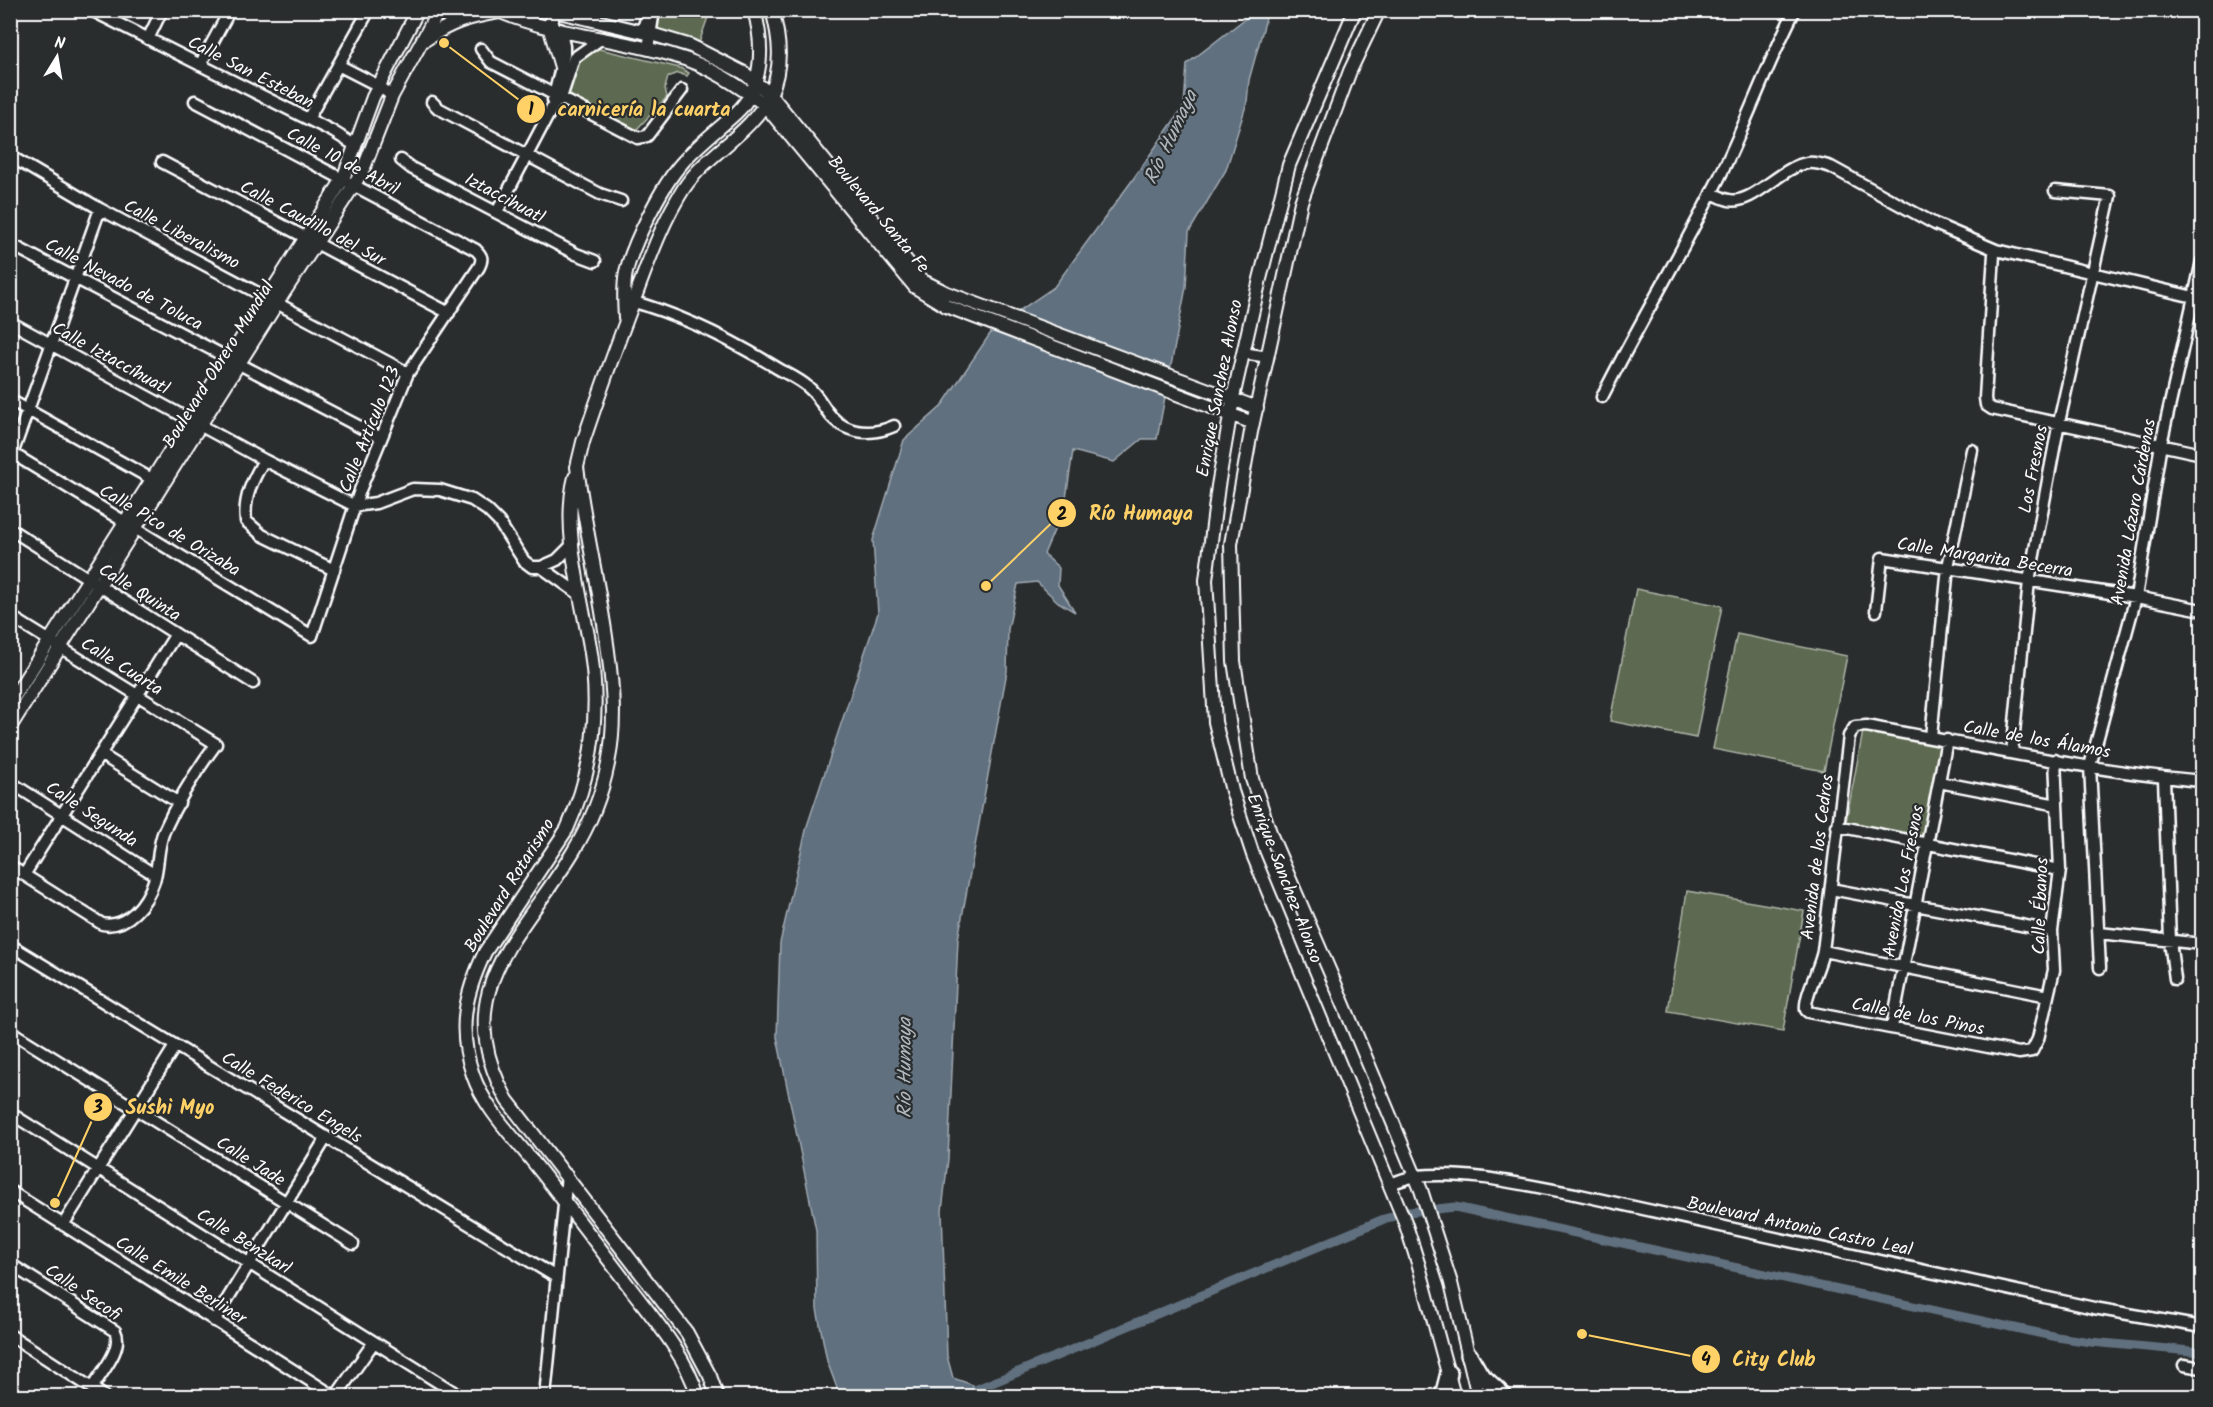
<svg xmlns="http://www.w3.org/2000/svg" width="2213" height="1407" font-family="Kalam,sans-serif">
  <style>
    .green { fill: #5d6a51; stroke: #aeb4a8; stroke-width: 1.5 }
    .water { fill: #61707f; stroke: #a0a9b2; stroke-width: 1.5 }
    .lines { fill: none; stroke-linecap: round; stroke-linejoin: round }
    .canal { stroke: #61707f; stroke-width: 9 }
    .minor-casing { stroke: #fff; stroke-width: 15 }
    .tertiary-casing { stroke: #fff; stroke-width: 16 }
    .primary-casing { stroke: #fff; stroke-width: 20 }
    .minor { stroke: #2a2d2e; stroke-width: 10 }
    .tertiary { stroke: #2a2d2e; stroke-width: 12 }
    .primary { stroke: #2a2d2e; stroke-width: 15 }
    .labels { text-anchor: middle; stroke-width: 4.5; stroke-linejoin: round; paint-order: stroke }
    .street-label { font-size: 18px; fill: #fff; stroke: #2a2d2e }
    .water-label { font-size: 20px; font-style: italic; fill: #b0b8bf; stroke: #2a2d2e }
    .leader { fill: none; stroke: #ffd166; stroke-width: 2 }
    .callout-dot { fill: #ffd166; stroke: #2a2d2e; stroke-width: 2 }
    .mark-label { font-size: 18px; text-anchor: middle; font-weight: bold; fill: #111 }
    .callout-label { font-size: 20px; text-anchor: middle; font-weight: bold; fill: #ffd166; stroke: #2a2d2e; stroke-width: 4.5; stroke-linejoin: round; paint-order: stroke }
  </style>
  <rect width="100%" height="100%" fill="#2a2d2e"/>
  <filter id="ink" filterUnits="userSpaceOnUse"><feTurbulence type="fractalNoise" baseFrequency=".0167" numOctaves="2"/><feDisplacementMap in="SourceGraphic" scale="12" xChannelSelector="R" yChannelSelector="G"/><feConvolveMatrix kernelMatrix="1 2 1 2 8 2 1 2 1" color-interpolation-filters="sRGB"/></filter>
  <g filter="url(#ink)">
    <path class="green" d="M661 11H706L708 17 699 43 656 32Z
      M595 48 680 68 689 73 687 76 678 73 668 77 665 88 667 97 636 130 565 93 572 66Z
      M1636 589 1722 606 1696 738 1610 721Z
      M1737 634 1847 656 1824 771 1713 749Z
      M1863 731 1944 746 1926 837 1846 822Z
      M1687 891 1804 911 1783 1031 1668 1011Z"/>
    <path class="water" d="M1255 11H1268L1249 80 1247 102 1226 170 1189 232 1186 287 1157 439H1142L1114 462 1073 451 1065 505 1044 554 1059 568 1058 585 1075 612 1058 602 1037 582 1018 584 1008 629 1007 671 958 939 948 1159 942 1211 947 1356 953 1378 973 1385 977 1396H840L827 1361 817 1309 816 1230 777 1037 780 943 807 826 878 613 873 540 904 440 941 407 994 328 1054 287 1131 182 1184 106 1187 64Z"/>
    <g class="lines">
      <path class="canal" d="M975 1390 1384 1219 1409 1212 1455 1207 2057 1337 2091 1342 2202 1352"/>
      <defs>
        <path id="minor" d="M91 10 332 131 356 146
          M642 31 649 10
          M148 39 162 10
          M481 49 491 62 638 138 647 136 682 90
          M648 49 654 10
          M200 65 230 10
          M338 65 379 86 392 96
          M553 100 564 55V46L560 29
          M432 102 438 108 600 194 621 201
          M308 119 369 10
          M10 156 100 209 408 373
          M401 160 411 168 576 254 595 261
          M162 162 449 313
          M1711 193C1717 195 1723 199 1729 200 1754 205 1781 166 1808 163 1816 162 1824 165 1831 167L1935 224 1996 250 2202 299
          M497 212 553 106 561 98 574 58 602 38
          M10 244 381 438
          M1996 250 1994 254 1985 398 1986 405 1992 409 2202 454
          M627 300C680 314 730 339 777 368 787 374 799 379 808 387 822 398 826 418 845 427 862 435 878 433 894 426
          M10 322 264 460 355 506 376 503 413 489 440 490 472 500 487 510 499 522 524 561 532 567H541L579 594
          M1243 353 1268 357
          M1602 397C1639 323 1683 251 1720 176 1747 122 1767 64 1795 10
          M10 400 157 482
          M10 452 312 636 360 490 408 373 479 267C483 259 482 256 476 250L195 101
          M10 460 100 209
          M264 460C253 479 243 498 246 521L262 535 334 570
          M10 529 253 683
          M541 567 557 560 573 544
          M1876 611 1882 558 2136 597 2202 610
          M10 616 216 744C196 771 178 800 164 831 157 848 159 865 154 881 147 903 127 929 102 924L10 866
          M1931 737 1948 567 1972 450
          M2012 753 2029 581 2059 422 2110 196 2055 191
          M100 754 179 803
          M2055 760 2060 870 2052 931 2054 970 2038 1039 2032 1051 2019 1053 1808 1012 1806 1010C1804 995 1820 968 1823 951L1849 736 1855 727 1866 726C1978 746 2089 771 2202 781
          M2164 778 2170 941 2175 979
          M10 782 155 875
          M1939 782 2057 805
          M1837 826 2060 870
          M24 875 176 634
          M1831 889 2052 931
          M2099 933 2202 944
          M10 945 556 1277
          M1823 951 2048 996
          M2100 968 2090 766 2136 597 2161 444 2202 261
          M1892 1027 1947 740
          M10 1031 353 1244
          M10 1113 460 1396
          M1390 1184C1399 1181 1408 1177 1417 1176 1470 1171 1524 1185 1575 1194L2094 1308 2202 1327
          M10 1191 334 1396
          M63 1225 175 1046
          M10 1264 115 1331C124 1348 101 1373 92 1388
          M214 1321 326 1138
          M10 1335 104 1396
          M2184 1365 2202 1368
          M336 1396 374 1342
          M545 1396 567 1175"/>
        <path id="tertiary" d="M496 10C552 35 617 38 675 56 708 65 737 85 764 104L915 287 946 306 1253 423
          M551 10 651 34 691 46 744 73 770 94 923 281 947 293 1257 408
          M1355 10 1289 165 1260 279 1234 393 1218 486 1206 580 1215 722 1232 791 1253 855 1405 1222 1419 1266 1454 1396
          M1379 10 1350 71 1301 202 1251 432 1231 544 1234 661 1252 779 1272 838 1336 986 1421 1190 1451 1283 1478 1396
          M552 20 549 26 561 67
          M425 40C451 22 469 17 499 12
          M625 318C624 303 623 287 626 272 633 243 662 185 682 163 698 144 718 130 736 113 764 87 764 45 754 10
          M575 477C562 526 580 592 589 641 601 706 594 769 567 829L485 952C465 994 457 1029 473 1075 484 1107 509 1132 530 1158 563 1199 595 1242 628 1285 654 1319 685 1354 698 1396
          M10 703 343 179 373 97 418 10
          M10 727 277 303 354 185 365 165 392 96 439 10
          M717 1396 710 1376 687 1333 507 1100C447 991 520 939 573 852 589 826 602 794 608 764 616 725 613 689 608 651 600 589 585 529 577 467L583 442C599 394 616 347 634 300 648 263 662 222 684 188 707 153 751 134 770 95 783 67 780 39 772 10"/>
        <path id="primary" d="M1469 1355 1480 1374 1504 1396
          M1443 1396 1449 1373"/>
      </defs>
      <use href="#minor" class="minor-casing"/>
      <use href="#tertiary" class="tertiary-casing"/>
      <use href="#primary" class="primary-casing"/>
      <use href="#minor" class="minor"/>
      <use href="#tertiary" class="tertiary"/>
      <use href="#primary" class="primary"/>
    </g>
  </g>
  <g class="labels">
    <g class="street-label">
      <text transform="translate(251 72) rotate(27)" y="6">Calle San Esteban</text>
      <text transform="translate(343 161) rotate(28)" y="6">Calle 10 de Abril</text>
      <text transform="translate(505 198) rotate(28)" y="6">Iztaccihuatl</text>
      <text transform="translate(879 214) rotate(50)" y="6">Boulevard Santa Fe</text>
      <text transform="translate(313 223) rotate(28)" y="6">Calle Caudillo del Sur</text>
      <text transform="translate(182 234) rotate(28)" y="6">Calle Liberalismo</text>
      <text transform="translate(124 284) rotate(28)" y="6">Calle Nevado de Toluca</text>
      <text transform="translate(111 358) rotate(29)" y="6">Calle Iztaccíhuatl</text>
      <text transform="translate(218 364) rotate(-58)" y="6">Boulevard Obrero Mundial</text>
      <text transform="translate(1219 388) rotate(-79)" y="6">Enrique Sanchez Alonso</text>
      <text transform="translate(369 429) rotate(-68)" y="6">Calle Artículo 123</text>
      <text transform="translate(2033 469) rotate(-79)" y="6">Los Fresnos</text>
      <text transform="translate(2133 512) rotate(-80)" y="6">Avenida Lázaro Cárdenas</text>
      <text transform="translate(170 530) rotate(31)" y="6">Calle Pico de Orizaba</text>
      <text transform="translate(1985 557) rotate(9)" y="6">Calle Margarita Becerra</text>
      <text transform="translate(140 592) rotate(32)" y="6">Calle Quinta</text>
      <text transform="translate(122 666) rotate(32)" y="6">Calle Cuarta</text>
      <text transform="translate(2037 739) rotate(10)" y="6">Calle de los Álamos</text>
      <text transform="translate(92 814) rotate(33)" y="6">Calle Segunda</text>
      <text transform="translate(1817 857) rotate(-83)" y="6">Avenida de los Cedros</text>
      <text transform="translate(1285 878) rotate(69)" y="6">Enrique Sanchez Alonso</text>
      <text transform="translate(1903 881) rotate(-79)" y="6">Avenida Los Fresnos</text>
      <text transform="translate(509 885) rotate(-58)" y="6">Boulevard Rotarismo</text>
      <text transform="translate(2040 906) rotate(-88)" y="6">Calle Ébanos</text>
      <text transform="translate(1918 1016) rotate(11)" y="6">Calle de los Pinos</text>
      <text transform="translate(292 1097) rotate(31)" y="6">Calle Federico Engels</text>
      <text transform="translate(251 1161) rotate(32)" y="6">Calle Jade</text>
      <text transform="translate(1800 1226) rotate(12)" y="6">Boulevard Antonio Castro Leal</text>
      <text transform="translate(244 1241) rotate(32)" y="6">Calle Benzkarl</text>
      <text transform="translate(181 1280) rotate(32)" y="6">Calle Emile Berliner</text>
      <text transform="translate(83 1292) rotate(34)" y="6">Calle Secofi</text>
    </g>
    <g class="water-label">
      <text transform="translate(1170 137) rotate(-65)" y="7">Río Humaya</text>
      <text transform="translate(904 1068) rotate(-90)" y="7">Río Humaya</text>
    </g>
  </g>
  <path class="leader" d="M444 43L531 109M986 586L1062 513M55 1203L98 1107M1582 1334L1706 1359"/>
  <g class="callout-dot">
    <circle cx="444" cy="43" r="6"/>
    <circle cx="986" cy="586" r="6"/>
    <circle cx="55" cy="1203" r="6"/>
    <circle cx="1582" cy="1334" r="6"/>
    <circle cx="531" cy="109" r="15"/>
    <circle cx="1062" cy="513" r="15"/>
    <circle cx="98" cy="1107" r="15"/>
    <circle cx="1706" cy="1359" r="15"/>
  </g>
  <g class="mark-label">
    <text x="531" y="115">1</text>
    <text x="1062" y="520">2</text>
    <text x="98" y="1113">3</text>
    <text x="1706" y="1365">4</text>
  </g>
  <g class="callout-label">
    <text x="644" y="116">carnicería la cuarta</text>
    <text x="1141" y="520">Río Humaya</text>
    <text x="170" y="1114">Sushi Myo</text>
    <text x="1774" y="1366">City Club</text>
  </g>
  <rect width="2213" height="1407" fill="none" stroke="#2a2d2e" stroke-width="36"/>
  <rect x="18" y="18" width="2177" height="1371" fill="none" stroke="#fff" stroke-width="2" filter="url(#ink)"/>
  <g transform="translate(57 57) rotate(11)" stroke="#2a2d2e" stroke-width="4.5" paint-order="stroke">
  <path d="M0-4.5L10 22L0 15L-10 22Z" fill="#ffffff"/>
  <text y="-9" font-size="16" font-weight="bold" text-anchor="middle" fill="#ffffff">N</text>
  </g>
</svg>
